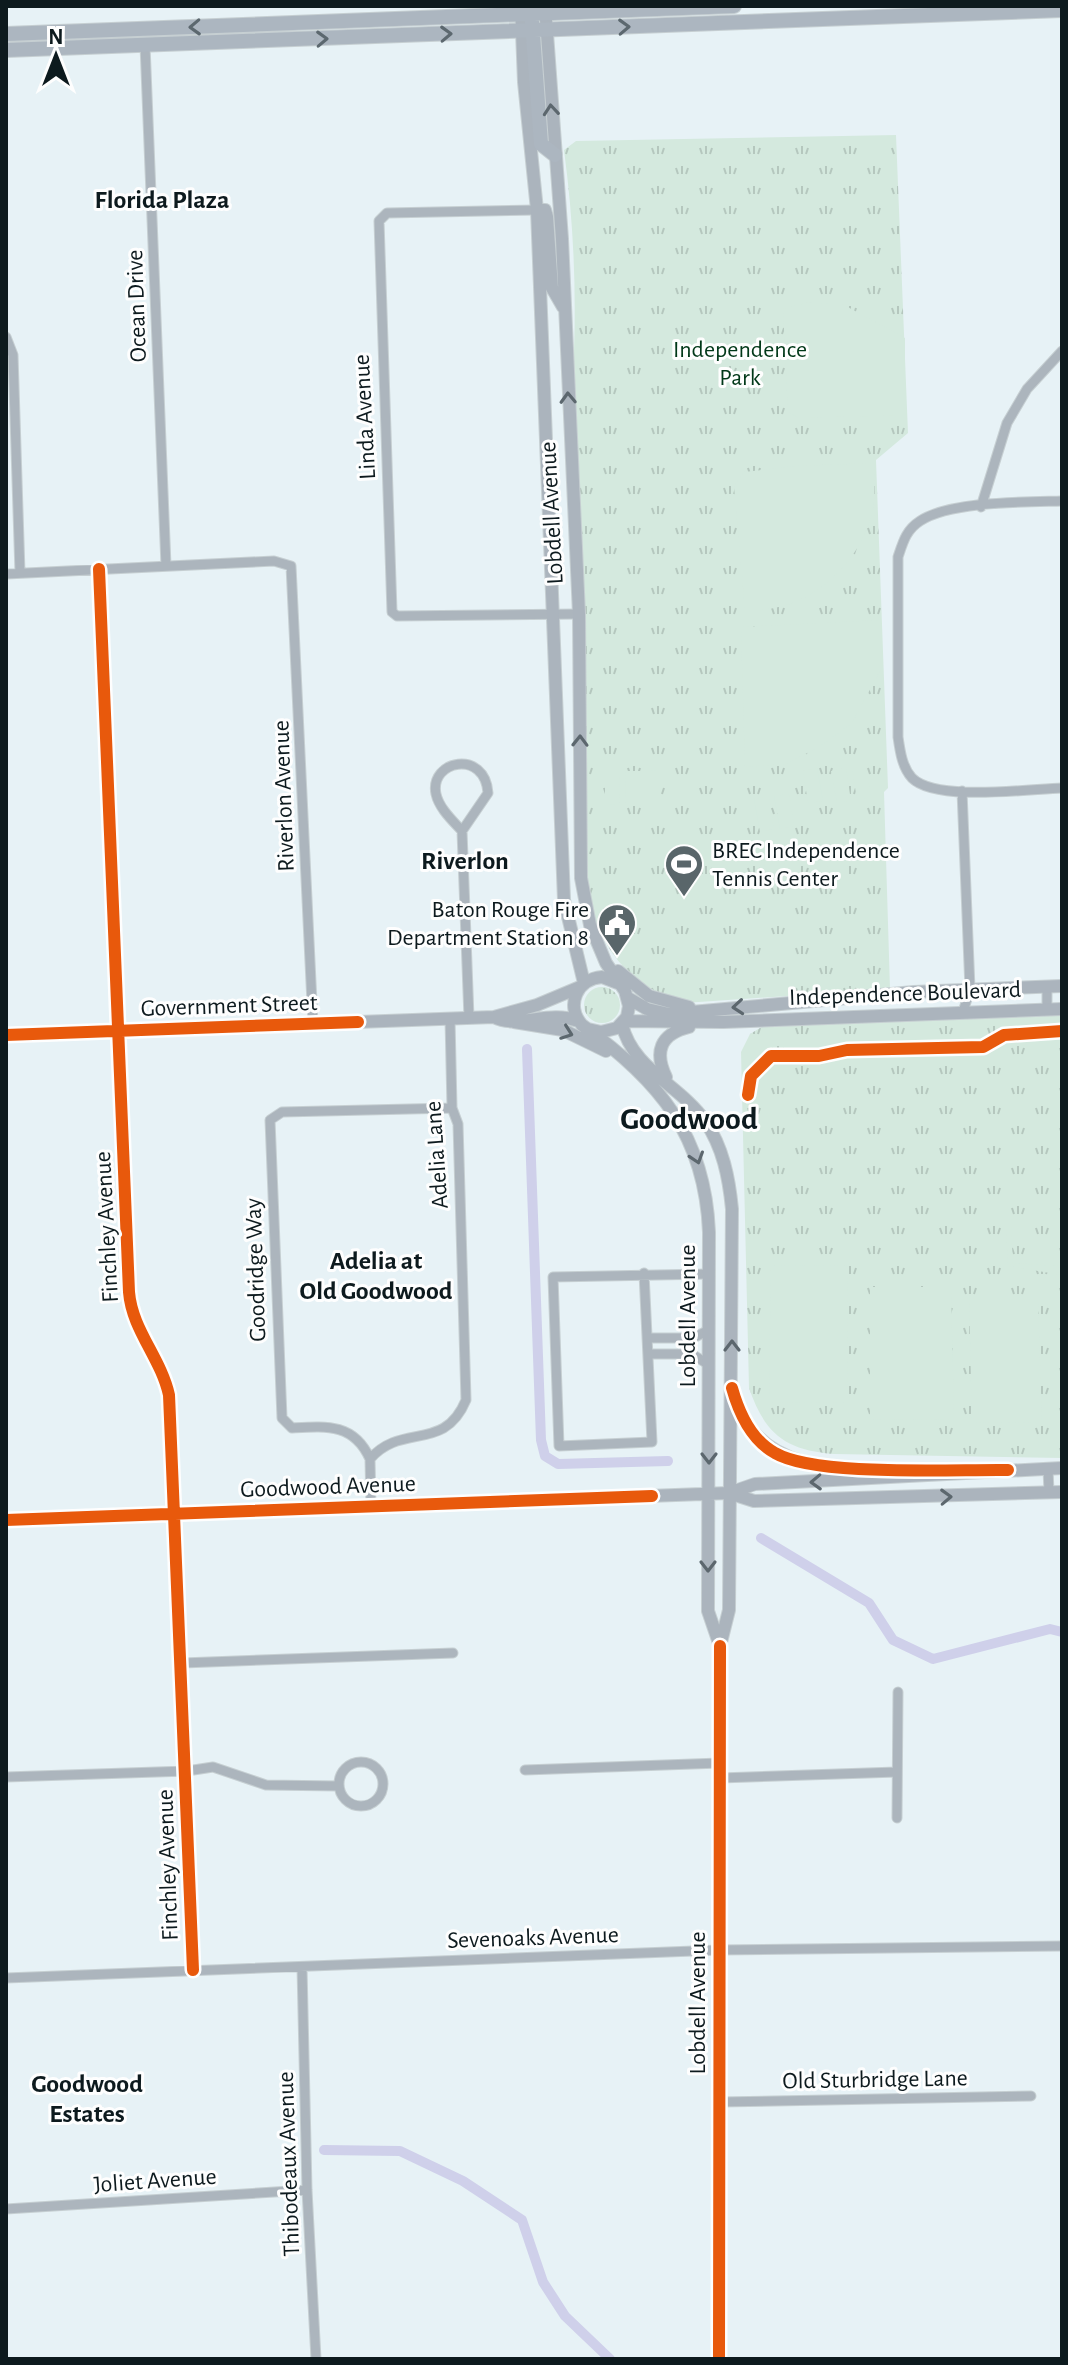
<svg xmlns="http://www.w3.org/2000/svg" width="1068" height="2365" font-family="'Alegreya Sans',sans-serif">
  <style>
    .grass { fill: url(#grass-tufts) }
    .garden { fill: #d4e9de }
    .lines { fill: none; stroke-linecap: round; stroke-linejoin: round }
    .canal { stroke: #cfd0ea; stroke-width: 10 }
    .street-casing { stroke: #c6cfd2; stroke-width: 11 }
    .secondary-casing { stroke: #c6cfd2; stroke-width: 14 }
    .primary-casing { stroke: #c6cfd2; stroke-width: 16 }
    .street { stroke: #acb5bd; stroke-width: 9 }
    .secondary { stroke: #abb4bd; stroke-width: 12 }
    .primary { stroke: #acb6c0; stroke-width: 14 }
    .cycleway-casing { stroke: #fefefe; stroke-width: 17 }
    .cycleway { stroke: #e8590c; stroke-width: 12 }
    .oneway { stroke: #5c686f }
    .oneway2 { stroke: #5c676e }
    .labels { text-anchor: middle; stroke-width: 6; stroke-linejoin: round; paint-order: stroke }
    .street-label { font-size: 24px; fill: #0d1a1e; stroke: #fefefe }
    .park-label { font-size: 24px; fill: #003818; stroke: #fefefe }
    .poi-label { font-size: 24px; fill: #0d1a1e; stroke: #fefefe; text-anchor: start }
    .neighbourhood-label { font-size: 26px; font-weight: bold; fill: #0d1a1e; stroke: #fefefe }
    .district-label { font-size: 32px; font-weight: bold; fill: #0d1a1e; stroke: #fefefe }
  </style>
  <defs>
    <pattern id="grass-tufts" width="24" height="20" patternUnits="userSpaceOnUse" patternTransform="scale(2)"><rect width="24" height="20" fill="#d4e9de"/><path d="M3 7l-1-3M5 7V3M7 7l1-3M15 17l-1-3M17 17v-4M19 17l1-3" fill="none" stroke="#b5c7be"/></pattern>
  </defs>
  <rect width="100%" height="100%" fill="#e7f2f6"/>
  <path class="grass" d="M896 135 908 433 876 460 888 788 884 792 890 989 684 1003C625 984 601 948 585 889L573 374C577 299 574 224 564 150L576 141Z
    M584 1005a18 18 0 1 1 36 0a18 18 0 1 1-36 0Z
    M1062 1013V1458L834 1454C785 1450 765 1434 749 1388L741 1052 750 1034 765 1025Z"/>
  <path class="garden" d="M810 302 844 305 905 338V415L799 418 788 412 783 309Z
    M874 463C874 480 876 496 872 513 857 570 805 614 745 610L734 486 744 472 795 466Z
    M881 620V669L852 723 819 747 786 764 745 767 741 627Z
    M866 766 871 798 857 800 852 768Z
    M817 768 823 801 808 803 803 771Z
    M846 768 851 801 837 803 831 771Z
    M661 770V803H646V771Z
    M625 771H640V804H626Z
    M605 772H619L620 804 605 805Z
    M789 794 794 826 780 829 774 796Z
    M769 797 774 829 760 832 754 799Z
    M843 843 849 875 834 877 829 845Z
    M824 846 829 878 815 881 810 848Z
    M797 849 802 882 788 884 783 852Z
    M777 853 782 885 768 888 763 855Z
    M1006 1227H1011L1013 1263 1058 1266 1062 1275 1008 1266Z
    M771 1265 848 1266 847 1403 769 1402Z
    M870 1287H951L954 1420 870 1419Z
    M969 1301H1038L1042 1422 972 1423Z"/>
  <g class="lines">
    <path class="canal" d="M527 1049 541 1440 545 1456 558 1464 668 1461
      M761 1538 869 1603 893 1640 933 1659 1050 1629 1062 1632
      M324 2150 400 2151 463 2181 522 2220 543 2282 565 2316 610 2359"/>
    <defs>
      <path id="street" d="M145 45 166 566
        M537 210 387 213 379 221 392 612 397 616 579 614
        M6 337 13 355 20 573
        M1062 501C1026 502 950 501 920 521 906 530 903 542 898 557V737C900 751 902 767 912 778 936 802 1029 789 1062 788
        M981 507 1007 423 1027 389 1062 351
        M99 569 129 1292C132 1330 161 1358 169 1395L193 1970
        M6 574 274 561 291 566 313 1024
        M962 791 970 989 963 1012
        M462 831 488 793C485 749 429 760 436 794 439 808 452 820 462 831L469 1018
        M1047 986V1009
        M450 1019 452 1108 458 1124 466 1400C444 1453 402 1422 370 1459 354 1423 326 1426 292 1428L282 1418 270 1120 282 1112 452 1108
        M644 1273 652 1442 559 1446 553 1277 709 1274
        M647 1338H693L709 1330
        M648 1354H692L709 1365
        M370 1459 371 1507
        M1048 1468 1049 1493
        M182 1663 453 1653
        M339 1784a22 22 0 1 1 44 0a22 22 0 1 1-44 0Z
        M525 1770 720 1763
        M6 1777 187 1771 213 1767 266 1785 339 1786
        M720 1778 897 1772
        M897 1818 898 1692
        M302 1967 307 2190 316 2359
        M6 1978 719 1950 1062 1946
        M719 2102 1031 2096
        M6 2209 307 2190"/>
      <path id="secondary" d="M521 6 524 82 537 210 564 900 584 983
        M545 6 562 239 579 614 581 878 590 925 606 963 625 991 629 1006 627 1017 617 1028 601 1032 588 1029
        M537 210H545L547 217 552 288 563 307
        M618 971 649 996 689 1007
        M620 984 602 977C577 979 565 1005 582 1025 659 1080 705 1135 709 1232L708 1611 720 1646
        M628 998 647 1009 669 1014 914 992 1062 986
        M494 1017C518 1030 548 1009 578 1021
        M624 1021 723 1022 1062 1009
        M514 1022 563 1030 606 1051
        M622 1024C632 1069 680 1085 705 1121 723 1147 729 1178 732 1209L729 1610 720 1646 719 2359
        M6 1035 494 1017 537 1005 580 987
        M666 1077C654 1052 660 1034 689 1027
        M735 1398C761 1483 862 1468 933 1469
        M729 1493 754 1501 1062 1492
        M6 1520 729 1493 755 1484 1062 1468"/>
      <path id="primary" d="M532 22 541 144 555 155
        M6 34 734 6
        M6 50 1062 10"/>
    </defs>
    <use href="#street" class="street-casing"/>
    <use href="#secondary" class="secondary-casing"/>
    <use href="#primary" class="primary-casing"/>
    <use href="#street" class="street"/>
    <use href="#secondary" class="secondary"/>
    <use href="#primary" class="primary"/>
    <defs>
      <path id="cycleway" d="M99 569 129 1292C132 1330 161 1358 169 1395L193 1970
        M6 1035 358 1022
        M748 1095 751 1076 771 1056H819L847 1050 983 1047 1004 1035 1062 1031
        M732 1388C739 1413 751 1440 775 1453 816 1477 955 1469 1008 1470
        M6 1520 652 1496
        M719 2359 720 1646"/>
    </defs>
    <use href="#cycleway" class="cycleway-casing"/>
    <use href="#cycleway" class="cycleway"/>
  </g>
  <defs><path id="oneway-chevron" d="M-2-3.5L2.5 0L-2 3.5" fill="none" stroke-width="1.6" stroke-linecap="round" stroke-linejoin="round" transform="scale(2)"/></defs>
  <g class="oneway">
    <use href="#oneway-chevron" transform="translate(195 27) rotate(178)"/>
    <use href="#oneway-chevron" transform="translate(624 27) rotate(-2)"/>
    <use href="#oneway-chevron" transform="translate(446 34) rotate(-2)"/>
    <use href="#oneway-chevron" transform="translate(322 39) rotate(-2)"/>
  </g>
  <g class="oneway2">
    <use href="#oneway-chevron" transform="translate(551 110) rotate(-95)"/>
    <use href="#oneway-chevron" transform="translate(568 398) rotate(-92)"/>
    <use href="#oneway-chevron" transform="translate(580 741) rotate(-89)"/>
    <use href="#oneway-chevron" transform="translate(738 1007) rotate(175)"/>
    <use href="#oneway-chevron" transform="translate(567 1033) rotate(20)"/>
    <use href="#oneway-chevron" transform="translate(697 1158) rotate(72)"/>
    <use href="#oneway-chevron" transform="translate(732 1346) rotate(-90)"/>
    <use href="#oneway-chevron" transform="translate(709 1458) rotate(90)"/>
    <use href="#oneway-chevron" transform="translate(816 1482) rotate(178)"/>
    <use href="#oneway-chevron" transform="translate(946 1497) rotate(-2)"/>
    <use href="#oneway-chevron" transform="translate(708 1566) rotate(90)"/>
  </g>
  <defs>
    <symbol id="stadium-pin" viewBox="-11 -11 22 30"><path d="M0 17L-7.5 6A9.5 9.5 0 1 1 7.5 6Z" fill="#59666a" stroke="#fefefe"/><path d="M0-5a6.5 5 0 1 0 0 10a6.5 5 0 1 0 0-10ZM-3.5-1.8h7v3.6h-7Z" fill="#fff"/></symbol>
    <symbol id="civic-pin" viewBox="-11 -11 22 30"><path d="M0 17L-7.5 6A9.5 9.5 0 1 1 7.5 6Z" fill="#59666a" stroke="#fefefe"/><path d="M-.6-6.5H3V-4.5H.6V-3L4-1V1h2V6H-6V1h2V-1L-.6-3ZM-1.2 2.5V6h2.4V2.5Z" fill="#fff"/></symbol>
  </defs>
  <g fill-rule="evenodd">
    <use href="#stadium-pin" x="662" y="842" width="44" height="60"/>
    <use href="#civic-pin" x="595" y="901" width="44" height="60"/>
  </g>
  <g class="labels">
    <g class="street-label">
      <text transform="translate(136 306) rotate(-92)" y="8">Ocean Drive</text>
      <text transform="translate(364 417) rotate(-93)" y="8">Linda Avenue</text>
      <text transform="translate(551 513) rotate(-93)" y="8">Lobdell Avenue</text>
      <text transform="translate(283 796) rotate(-92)" y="8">Riverlon Avenue</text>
      <text transform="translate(905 993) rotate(-2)" y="8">Independence Boulevard</text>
      <text transform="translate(229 1005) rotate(-2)" y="8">Government Street</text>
      <text transform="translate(436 1155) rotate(-94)" y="8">Adelia Lane</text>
      <text transform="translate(106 1227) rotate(-93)" y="8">Finchley Avenue</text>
      <text transform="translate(255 1270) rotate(-92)" y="8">Goodridge Way</text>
      <text transform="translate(687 1316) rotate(-90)" y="8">Lobdell Avenue</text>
      <text transform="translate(328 1486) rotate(-2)" y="8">Goodwood Avenue</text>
      <text transform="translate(167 1865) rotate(-92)" y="8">Finchley Avenue</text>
      <text transform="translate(533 1937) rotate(-2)" y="8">Sevenoaks Avenue</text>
      <text transform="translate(697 2003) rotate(-90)" y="8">Lobdell Avenue</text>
      <text transform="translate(875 2079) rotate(-1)" y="8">Old Sturbridge Lane</text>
      <text transform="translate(288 2164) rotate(-92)" y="8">Thibodeaux Avenue</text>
      <text transform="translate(155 2180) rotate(-4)" y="8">Joliet Avenue</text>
    </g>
    <g class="park-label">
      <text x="740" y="357">Independence<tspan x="740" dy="28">Park</tspan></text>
    </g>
    <g class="poi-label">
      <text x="712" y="858">BREC Independence<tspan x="712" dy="28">Tennis Center</tspan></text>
      <text x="589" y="917" text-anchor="end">Baton Rouge Fire<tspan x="589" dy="28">Department Station 8</tspan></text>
    </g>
    <g class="neighbourhood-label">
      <text x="162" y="208">Florida Plaza</text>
      <text x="465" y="869">Riverlon</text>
      <text x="376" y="1269">Adelia at<tspan x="376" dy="30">Old Goodwood</tspan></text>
      <text x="87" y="2092">Goodwood<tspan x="87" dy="30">Estates</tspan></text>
    </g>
    <g class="district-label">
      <text x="689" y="1129">Goodwood</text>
    </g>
  </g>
  <rect width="1068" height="2365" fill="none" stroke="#0d1a1e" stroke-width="16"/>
  <g transform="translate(56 56)" stroke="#fefefe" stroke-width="6" paint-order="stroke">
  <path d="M0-6L14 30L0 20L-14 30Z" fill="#0d1a1e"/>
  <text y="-12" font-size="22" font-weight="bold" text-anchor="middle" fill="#0d1a1e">N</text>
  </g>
</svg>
